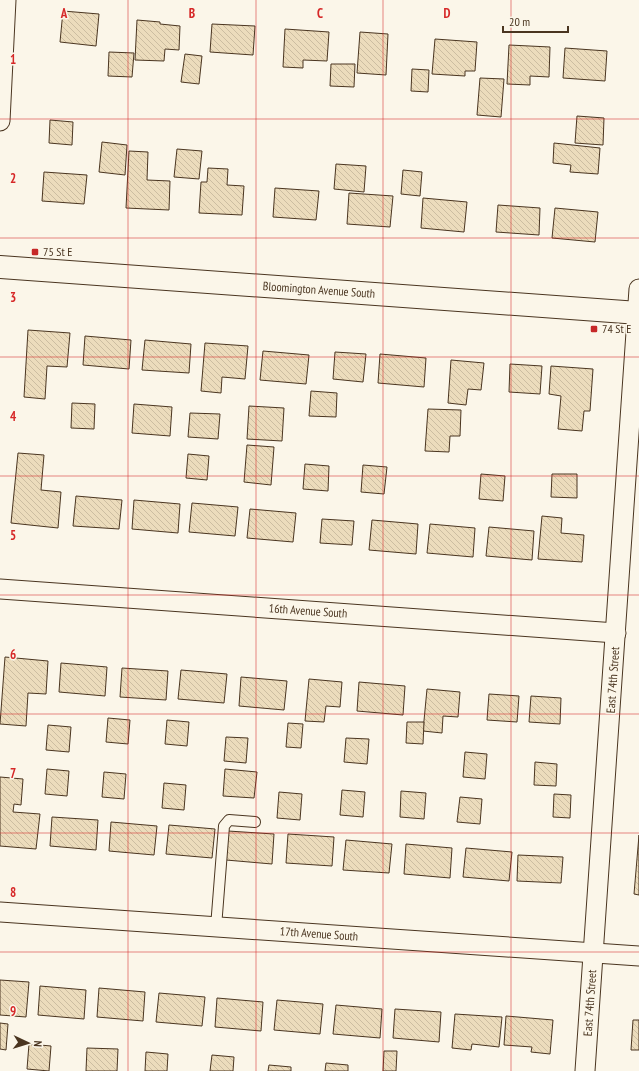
<svg xmlns="http://www.w3.org/2000/svg" width="639" height="1071" font-family="'PT Sans Narrow',sans-serif">
  <style>
    .building { fill: url(#building-back-hatch); stroke: #4a3520 }
    .lines { fill: none; stroke-linecap: round; stroke-linejoin: round }
    .service-casing { stroke: #4a3520; stroke-width: 12 }
    .minor-casing { stroke: #4a3520; stroke-width: 21 }
    .tertiary-casing { stroke: #4a3520; stroke-width: 24 }
    .service { stroke: #fbf6e9; stroke-width: 10 }
    .minor { stroke: #fbf6e9; stroke-width: 19 }
    .tertiary { stroke: #fbf6e9; stroke-width: 22 }
    .grid { fill: none; stroke: #d62828; stroke-width: 1; stroke-opacity: 0.55 }
    .poi-dot { fill: #c62828; stroke: #fbf6e9; stroke-width: 1.5 }
    .labels { text-anchor: middle; stroke-width: 3; stroke-linejoin: round; paint-order: stroke }
    .poi-label { font-size: 12px; fill: #4a3520; stroke: #fbf6e9; text-anchor: start }
    .street-label { font-size: 12px; fill: #4a3520; stroke: #fbf6e9 }
    .grid-label { font-size: 13px; text-anchor: middle; font-weight: bold; fill: #d62828; stroke: #fbf6e9; stroke-width: 3; stroke-linejoin: round; paint-order: stroke }
  </style>
  <defs>
    <pattern id="building-back-hatch" width="6" height="6" patternUnits="userSpaceOnUse"><rect width="6" height="6" fill="#ecdcbc"/><path d="M-1 5l2 2M0 0l6 6M5-1l2 2" fill="none" stroke="#ccbda1"/></pattern>
  </defs>
  <rect width="100%" height="100%" fill="#fbf6e9"/>
  <g class="building">
    <path d="M63,11L99,14L96,46L60,42Z"/>
    <path d="M137,20L160,22V24L180,26L179,50L165,49L164,61L135,60Z"/>
    <path d="M212,24L255,26L253,55L210,52Z"/>
    <path d="M285,29L329,32L327,61L303,60V68L283,67Z"/>
    <path d="M360,32L388,34L386,75L357,73Z"/>
    <path d="M435,39L477,42L475,71H465V76L432,74Z"/>
    <path d="M509,45L550,47L549,77L530,76V85L507,84Z"/>
    <path d="M565,48L607,51L605,81L563,78Z"/>
    <path d="M109,52L134,53L132,77L108,76Z"/>
    <path d="M185,54L202,56L199,84L181,82Z"/>
    <path d="M331,64H355L354,87L330,86Z"/>
    <path d="M412,69L429,70L428,92L411,91Z"/>
    <path d="M480,78L504,79L501,117L477,115Z"/>
    <path d="M577,116L604,118L603,145L575,143Z"/>
    <path d="M50,120L73,122L72,145L49,143Z"/>
    <path d="M102,142L127,145L125,175L99,172Z"/>
    <path d="M554,143L600,148L598,174L570,172L571,165L553,163Z"/>
    <path d="M177,149L202,151L199,179L174,177Z"/>
    <path d="M129,151L148,152L147,180L170,181L169,210L126,208Z"/>
    <path d="M336,164L366,166L364,192L334,189Z"/>
    <path d="M208,168L228,169L227,185L244,186L242,215L199,213L201,182H207Z"/>
    <path d="M403,170L422,172L420,196L401,194Z"/>
    <path d="M44,172L87,175L84,204L42,201Z"/>
    <path d="M275,188L319,191L316,220L273,217Z"/>
    <path d="M349,193L393,196L390,227L347,224Z"/>
    <path d="M423,198L467,202L464,232L421,228Z"/>
    <path d="M498,205L540,208L539,235L496,232Z"/>
    <path d="M555,208L598,212L595,242L552,238Z"/>
    <path d="M28,330L70,333L67,367L47,366L45,399L24,397Z"/>
    <path d="M85,336L131,340L129,369L83,365Z"/>
    <path d="M145,340L191,344L189,373L142,370Z"/>
    <path d="M205,343L248,346L245,379L222,377L221,393L201,391Z"/>
    <path d="M263,351L309,355L306,384L260,380Z"/>
    <path d="M335,352L366,354L363,382L333,379Z"/>
    <path d="M380,354L426,358L424,387L378,383Z"/>
    <path d="M451,360L484,363L481,390L468,389L466,405L448,403Z"/>
    <path d="M510,364L542,366L540,394L509,392Z"/>
    <path d="M551,366L593,369L590,411H584L582,431L558,429L561,396L549,394Z"/>
    <path d="M311,391L337,393L336,417L309,416Z"/>
    <path d="M72,403L95,404L94,429L71,428Z"/>
    <path d="M134,404L172,407L170,436L132,433Z"/>
    <path d="M249,406L284,408L282,441L247,439Z"/>
    <path d="M428,409L461,410L460,436H450L449,452L425,451Z"/>
    <path d="M190,413L220,414L218,439L188,437Z"/>
    <path d="M247,445L274,447L271,485L244,482Z"/>
    <path d="M18,453L44,455L41,490L61,492L58,528L11,523Z"/>
    <path d="M188,454L209,456L207,480L186,478Z"/>
    <path d="M305,464L329,466L328,491L303,489Z"/>
    <path d="M363,465L387,467L384,494L361,492Z"/>
    <path d="M481,474L505,476L503,501L479,499Z"/>
    <path d="M552,474H577V498L551,497Z"/>
    <path d="M76,496L122,500L119,529L73,526Z"/>
    <path d="M134,500L180,504L178,533L132,529Z"/>
    <path d="M192,503L238,507L235,536L189,532Z"/>
    <path d="M250,509L296,513L293,542L247,538Z"/>
    <path d="M542,516L562,518L561,533L584,535L582,562L538,559Z"/>
    <path d="M322,519L354,521L352,545L320,543Z"/>
    <path d="M372,520L418,524L416,554L369,550Z"/>
    <path d="M430,524L475,528L473,557L427,553Z"/>
    <path d="M489,527L534,531L532,560L486,556Z"/>
    <path d="M5,657L48,661L46,694L28,693L26,726L0,724Z"/>
    <path d="M61,663L107,667L105,696L59,692Z"/>
    <path d="M122,668L168,671L166,700L120,697Z"/>
    <path d="M181,670L227,674L224,703L178,699Z"/>
    <path d="M241,677L287,681L284,710L239,706Z"/>
    <path d="M309,679L342,682L340,707L326,706L324,722L305,721Z"/>
    <path d="M359,682L405,686L403,715L357,711Z"/>
    <path d="M427,689L460,692L458,717L443,716L442,733L423,731Z"/>
    <path d="M489,694L519,696L517,722L487,720Z"/>
    <path d="M531,696L561,698L560,724L529,722Z"/>
    <path d="M108,718L130,720L128,744L106,742Z"/>
    <path d="M167,720L189,722L187,746L165,744Z"/>
    <path d="M407,722H424L423,744L406,743Z"/>
    <path d="M288,723L303,724L301,748L286,747Z"/>
    <path d="M48,725L71,727L69,752L46,750Z"/>
    <path d="M226,737L248,738L246,763L224,761Z"/>
    <path d="M346,738L369,739L367,764L344,762Z"/>
    <path d="M465,752L487,754L485,779L463,777Z"/>
    <path d="M535,762L557,764L556,786L534,785Z"/>
    <path d="M47,769L69,771L67,796L45,794Z"/>
    <path d="M225,769L257,772L254,798L223,796Z"/>
    <path d="M104,772L126,774L124,799L102,797Z"/>
    <path d="M0,777L23,779L21,805L14,804L13,812L40,814L36,849L0,846Z"/>
    <path d="M164,783L186,785L184,810L162,808Z"/>
    <path d="M342,790L365,792L363,817L340,815Z"/>
    <path d="M401,791L426,793L424,819L400,817Z"/>
    <path d="M279,792L302,794L300,820L277,818Z"/>
    <path d="M554,794L571,795L570,818L553,817Z"/>
    <path d="M460,797L482,799L480,824L457,822Z"/>
    <path d="M52,817L98,820L96,850L50,846Z"/>
    <path d="M111,822L157,826L154,855L109,851Z"/>
    <path d="M169,825L215,829L212,858L166,854Z"/>
    <path d="M228,831L274,834L272,864L226,860Z"/>
    <path d="M288,834L334,837L332,866L286,863Z"/>
    <path d="M639,835V895L634,894Z"/>
    <path d="M346,840L392,844L389,873L343,870Z"/>
    <path d="M406,844L452,848L450,878L404,874Z"/>
    <path d="M466,848L512,852L509,881L463,877Z"/>
    <path d="M518,855L563,857L561,883L517,881Z"/>
    <path d="M0,980L29,982L26,1017L0,1015Z"/>
    <path d="M40,986L86,990L84,1019L38,1015Z"/>
    <path d="M99,988L145,992L143,1021L97,1017Z"/>
    <path d="M159,993L205,997L202,1026L156,1022Z"/>
    <path d="M217,998L263,1002L261,1031L215,1027Z"/>
    <path d="M277,1000L323,1004L320,1034L274,1030Z"/>
    <path d="M336,1005L382,1009L380,1038L333,1034Z"/>
    <path d="M395,1009L441,1012L439,1042L393,1038Z"/>
    <path d="M455,1014L502,1017L499,1047L472,1044L471,1050L452,1048Z"/>
    <path d="M506,1016L553,1020L550,1054L531,1052L532,1047L504,1045Z"/>
    <path d="M633,1020H639V1050H631Z"/>
    <path d="M0,1023L8,1024L6,1050L0,1049Z"/>
    <path d="M29,1044L51,1046L49,1071L27,1069Z"/>
    <path d="M87,1048L118,1049L117,1071H86Z"/>
    <path d="M384,1051H397L396,1071H383Z"/>
    <path d="M146,1052L168,1054L167,1071H145Z"/>
    <path d="M212,1055L234,1057L233,1071H210Z"/>
    <path d="M326,1063L348,1065V1071H325Z"/>
    <path d="M269,1065L291,1067V1071H268Z"/>
  </g>
  <g class="lines">
    <defs>
      <path id="service" d="M216,927L224,826L229,820L255,822"/>
      <g id="minor">
        <path d="M0,121L6,0"/>
        <path d="M0,589L616,633"/>
        <path d="M0,912L639,956"/>
        <path d="M585,1071L639,289"/>
      </g>
      <path id="tertiary" d="M0,267L639,313"/>
    </defs>
    <use href="#service" class="service-casing"/>
    <use href="#minor" class="minor-casing"/>
    <use href="#tertiary" class="tertiary-casing"/>
    <use href="#service" class="service"/>
    <use href="#minor" class="minor"/>
    <use href="#tertiary" class="tertiary"/>
  </g>
  <path class="grid" d="M128,0V1071M256,0V1071M383,0V1071M511,0V1071M0,119H639M0,238H639M0,357H639M0,476H639M0,595H639M0,714H639M0,833H639M0,952H639"/>
  <g class="poi-dot">
    <rect x="31" y="248" width="8" height="8" rx="2"/>
    <rect x="590" y="325" width="8" height="8" rx="2"/>
  </g>
  <g class="labels">
    <g class="poi-label">
      <text x="43" y="256">75 St E</text>
      <text x="602" y="333">74 St E</text>
    </g>
    <g class="street-label">
      <text transform="translate(319 290) rotate(4)" y="4">Bloomington Avenue South</text>
      <text transform="translate(308 611) rotate(4)" y="4">16th Avenue South</text>
      <text transform="translate(613 680) rotate(-86)" y="4">East 74th Street</text>
      <text transform="translate(319 934) rotate(4)" y="4">17th Avenue South</text>
      <text transform="translate(590 1003) rotate(-86)" y="4">East 74th Street</text>
    </g>
  </g>
  <g class="grid-label">
    <text x="64" y="18">A</text>
    <text x="192" y="18">B</text>
    <text x="320" y="18">C</text>
    <text x="447" y="18">D</text>
    <text x="13" y="64">1</text>
    <text x="13" y="183">2</text>
    <text x="13" y="302">3</text>
    <text x="13" y="421">4</text>
    <text x="13" y="540">5</text>
    <text x="13" y="659">6</text>
    <text x="13" y="778">7</text>
    <text x="13" y="897">8</text>
    <text x="13" y="1016">9</text>
  </g>
  <g transform="translate(28 1043) rotate(94)" stroke="#fbf6e9" stroke-width="3" paint-order="stroke">
  <path d="M0-3L7 15L0 10L-7 15Z" fill="#4a3520"/>
  <text y="-6" font-size="11" font-weight="bold" text-anchor="middle" fill="#4a3520">N</text>
  </g>
  <path d="M503 26v6h65v-6" fill="none" stroke="#4a3520" stroke-width="2"/>
  <text x="509" y="26" font-size="12" fill="#4a3520" stroke="#fbf6e9" stroke-width="3" paint-order="stroke">20 m</text>
</svg>
